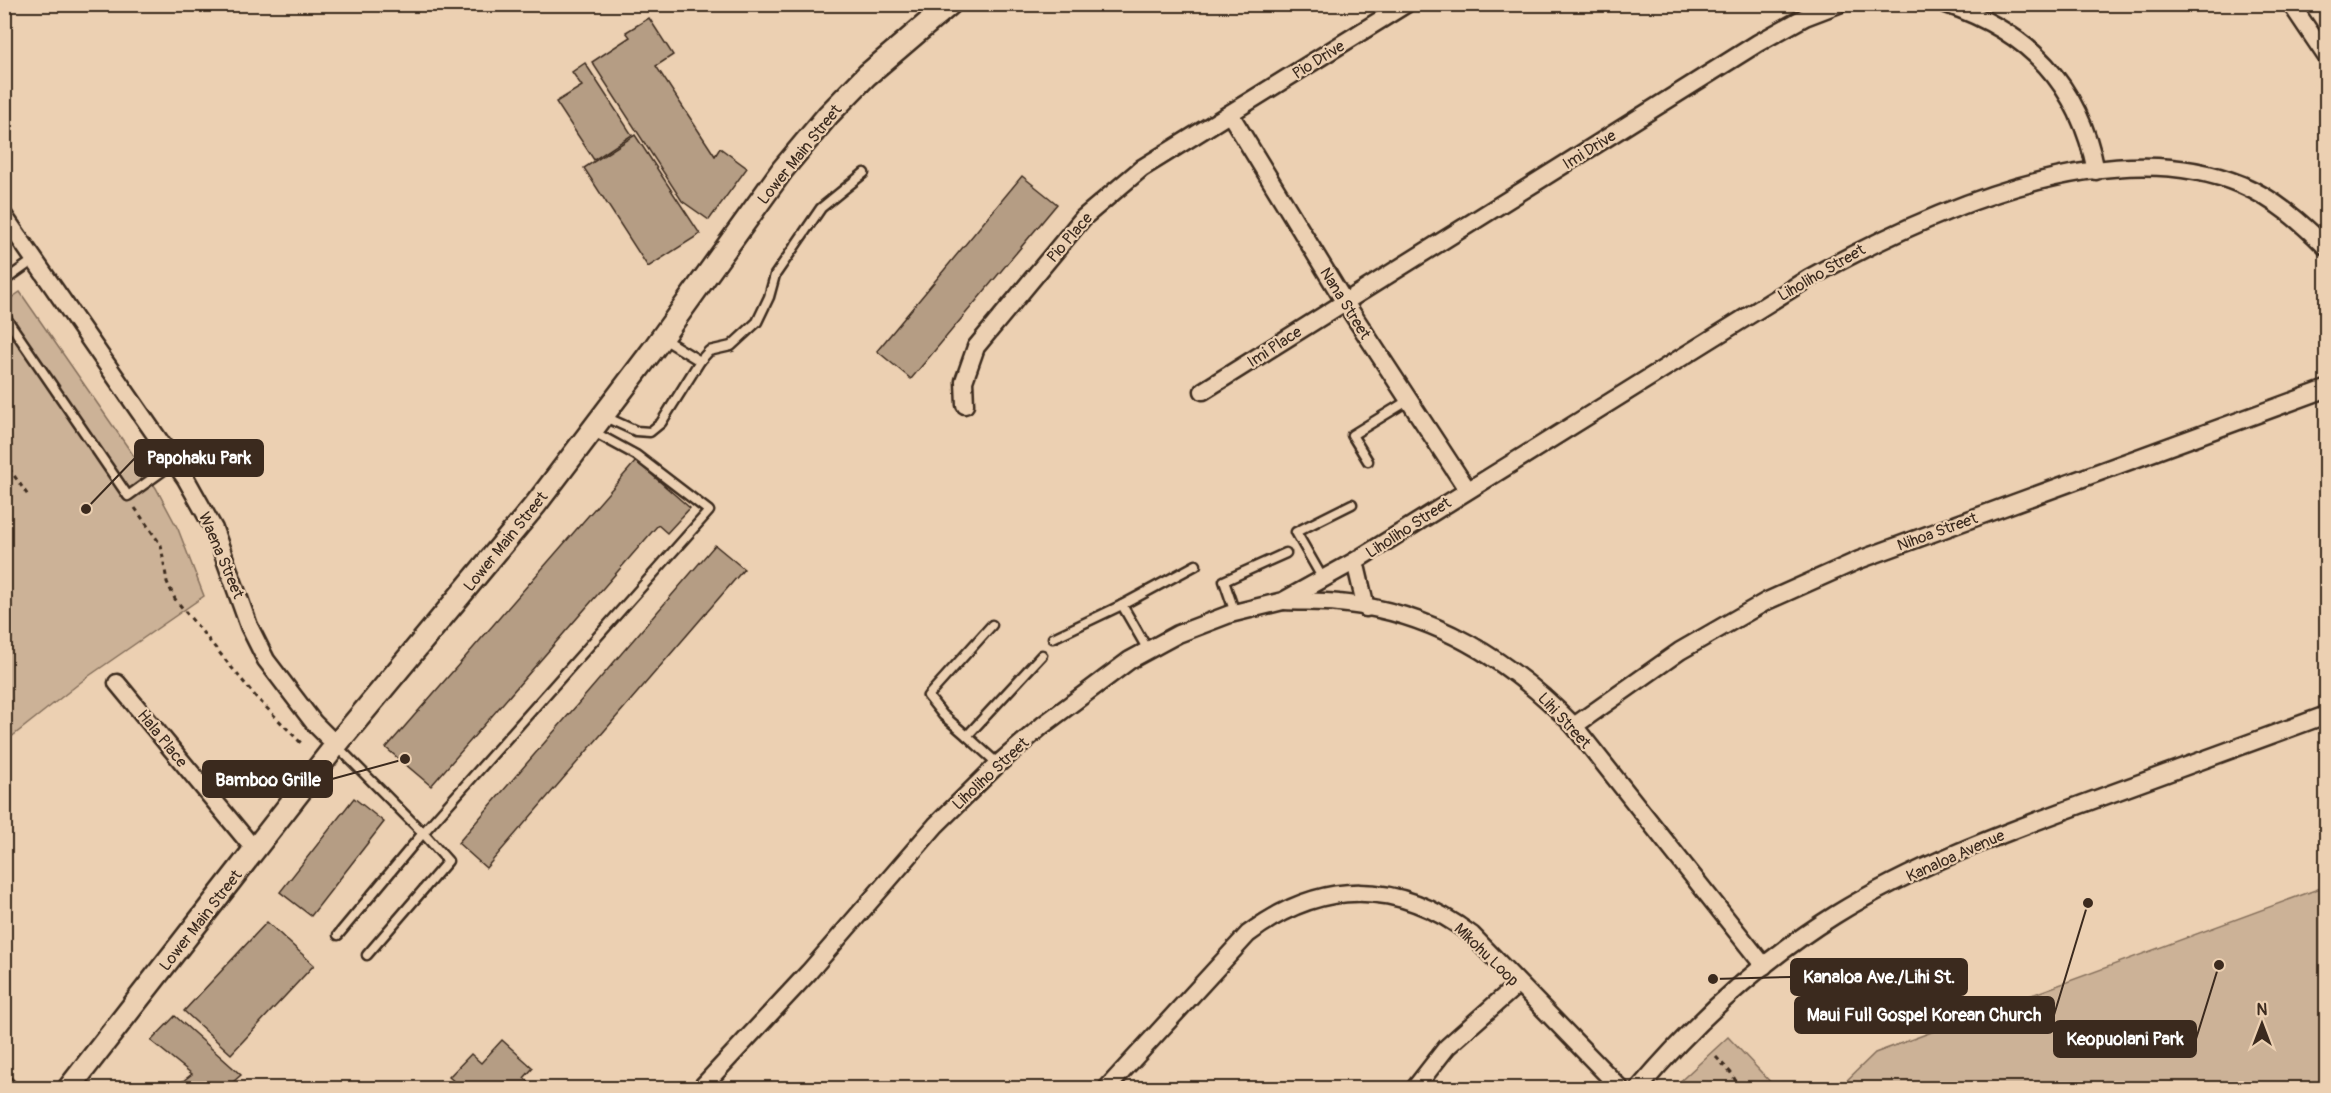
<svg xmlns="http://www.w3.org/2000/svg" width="2331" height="1093" font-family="Pangolin,sans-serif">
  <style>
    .green { fill: #ccb297; stroke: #846e5a; stroke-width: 1.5 }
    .building { fill: #b59d84; stroke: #3b2a1e; stroke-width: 1.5 }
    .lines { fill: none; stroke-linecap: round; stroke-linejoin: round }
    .service-casing { stroke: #3b2a1e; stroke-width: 13 }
    .minor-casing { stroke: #3b2a1e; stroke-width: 21 }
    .tertiary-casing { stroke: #3b2a1e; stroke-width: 26 }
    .path { stroke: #3b2a1e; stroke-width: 3; stroke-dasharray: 4.5 4.5; stroke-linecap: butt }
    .service { stroke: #ecd0b2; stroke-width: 8 }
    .minor { stroke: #ecd0b2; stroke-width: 16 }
    .tertiary { stroke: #ecd0b2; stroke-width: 21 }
    .labels { text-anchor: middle; stroke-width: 4.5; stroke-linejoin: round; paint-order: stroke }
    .street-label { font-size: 16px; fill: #3b2a1e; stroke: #ecd0b2 }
    .leader { fill: none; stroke: #3b2a1e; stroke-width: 2 }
    .callout-dot { fill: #3b2a1e; stroke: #ecd0b2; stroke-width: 2 }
    .callout { fill: #3b2a1e; stroke: #3b2a1e; stroke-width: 2 }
    .callout-label { font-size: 18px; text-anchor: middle; font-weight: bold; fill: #fff }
  </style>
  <rect width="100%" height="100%" fill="#ecd0b2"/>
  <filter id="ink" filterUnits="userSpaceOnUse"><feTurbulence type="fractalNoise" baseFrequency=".0167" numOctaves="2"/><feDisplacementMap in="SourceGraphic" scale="12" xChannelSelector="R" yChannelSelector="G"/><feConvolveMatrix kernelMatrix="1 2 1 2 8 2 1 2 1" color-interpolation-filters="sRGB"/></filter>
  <g filter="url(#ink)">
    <g class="green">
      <path d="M20,292L156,488L178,529L204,596L86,678L5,742L4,303Z"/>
      <path d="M2326,886V1088H1839L1875,1053Z"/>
      <path d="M1728,1037L1776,1088H1673Z"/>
    </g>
    <g class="building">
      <path d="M649,18L673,55L656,66L715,156L720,148L747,168L709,220L682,201L592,62L630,37L626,32Z"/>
      <path d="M585,63L632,135L594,160L556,102L582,86L572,72Z"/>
      <path d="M635,135L700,234L648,267L584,168Z"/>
      <path d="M1022,176L1057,204L911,379L877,351Z"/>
      <path d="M636,461L690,508L667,533L658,525L431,786L386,748Z"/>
      <path d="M715,545L744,569L486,868L458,843Z"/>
      <path d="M354,798L384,822L311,916L280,892Z"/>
      <path d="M267,922L314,965L231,1054L184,1011Z"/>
      <path d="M175,1016L241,1075L226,1088H174L192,1074L151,1041Z"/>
      <path d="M502,1040L533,1068L524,1078L529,1082V1088H462L449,1077L471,1054L481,1063Z"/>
    </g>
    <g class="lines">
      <defs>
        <g id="service">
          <path d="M4,281L35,259"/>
          <path d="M4,315L128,496L175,462"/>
          <path d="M700,361L709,351L731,346L757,322L769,297L775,275L821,208L864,173"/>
          <path d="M603,416L636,431L650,432L661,423L700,361L662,338"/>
          <path d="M1368,461L1352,435L1409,400"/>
          <path d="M1323,579L1296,532L1352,504"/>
          <path d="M1235,613L1224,581L1286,553"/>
          <path d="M1053,638L1122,605"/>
          <path d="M1148,650L1122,605L1196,565"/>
          <path d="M967,736L943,715L928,696L992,625"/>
          <path d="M337,746L423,833L709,511L636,455L592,431"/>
          <path d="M998,764L967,736L1042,655"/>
          <path d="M338,935L423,833L448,861L367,955"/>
        </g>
        <g id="minor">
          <path d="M1946,4C2029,32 2079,84 2096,171"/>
          <path d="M2291,4L2326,56"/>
          <path d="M1230,114L1344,301L1467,489"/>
          <path d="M4,216L186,479L214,529L249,626L266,660L314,723L336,745"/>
          <path d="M1203,391L1758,43L1805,17L1839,4"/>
          <path d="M965,405L964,381L976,347L1083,218L1142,168L1406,4"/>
          <path d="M1355,561L1366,608"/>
          <path d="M1284,601C1303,602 1321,601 1339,603C1432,611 1511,661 1574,726L1764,966"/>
          <path d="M117,683L254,849"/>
          <path d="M1574,726L1680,651L1767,601L1859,560L2326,389"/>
          <path d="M4,1084L8,1088"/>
          <path d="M701,1088L809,972L936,825L998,764L1043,725L1130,660L1178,634L1230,614L1283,601L1355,561L1809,278C1926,213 2109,129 2242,185C2275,199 2302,223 2326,247"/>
          <path d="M1107,1088L1248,934C1321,879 1398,879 1472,935L1620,1088"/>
          <path d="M1415,1088L1447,1047L1518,984"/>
          <path d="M1639,1088C1695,1022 1761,961 1835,915C1914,866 2001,834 2088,802C2167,773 2247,744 2326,715"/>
        </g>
        <path id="tertiary" d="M69,1088L336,745L536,504L655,347L783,169L828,115L867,75L950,4"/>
      </defs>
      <use href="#service" class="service-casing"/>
      <use href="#minor" class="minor-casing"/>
      <use href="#tertiary" class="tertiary-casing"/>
      <g class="path">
        <path d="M4,461L29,497"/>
        <path d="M135,508L161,545L167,582L175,599L256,697L301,743"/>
        <path d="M1716,1057L1731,1073L1740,1088"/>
      </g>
      <use href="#service" class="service"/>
      <use href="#minor" class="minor"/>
      <use href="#tertiary" class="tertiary"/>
    </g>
  </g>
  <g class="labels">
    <g class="street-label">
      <text transform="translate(1318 59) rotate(-32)" y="6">Pio Drive</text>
      <text transform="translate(1589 149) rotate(-32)" y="6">Imi Drive</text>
      <text transform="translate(799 154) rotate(-51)" y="6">Lower Main Street</text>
      <text transform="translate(1069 237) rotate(-49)" y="6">Pio Place</text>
      <text transform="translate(1821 272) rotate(-30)" y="6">Liholiho Street</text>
      <text transform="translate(1346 303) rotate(58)" y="6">Nana Street</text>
      <text transform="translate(1274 346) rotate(-33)" y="6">Imi Place</text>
      <text transform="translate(1408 527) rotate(-33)" y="6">Liholiho Street</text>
      <text transform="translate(1937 531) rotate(-20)" y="6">Nihoa Street</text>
      <text transform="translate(505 541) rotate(-51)" y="6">Lower Main Street</text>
      <text transform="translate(222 555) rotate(67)" y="6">Waena Street</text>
      <text transform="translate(1565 720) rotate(47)" y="6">Lihi Street</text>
      <text transform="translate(163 738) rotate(51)" y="6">Hala Place</text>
      <text transform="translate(990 773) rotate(-43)" y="6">Liholiho Street</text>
      <text transform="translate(1955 855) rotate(-24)" y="6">Kanaloa Avenue</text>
      <text transform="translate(200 920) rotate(-52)" y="6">Lower Main Street</text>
      <text transform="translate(1487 954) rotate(44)" y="6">Mikohu Loop</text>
    </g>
  </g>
  <path class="leader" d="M86 509L135 458M405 759L332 779M1713 979L1791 977M2088 903L2054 1015M2219 965L2196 1039"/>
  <g class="callout-dot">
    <circle cx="86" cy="509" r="6"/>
    <circle cx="405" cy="759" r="6"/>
    <circle cx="1713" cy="979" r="6"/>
    <circle cx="2088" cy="903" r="6"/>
    <circle cx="2219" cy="965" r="6"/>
  </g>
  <g class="callout">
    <rect x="135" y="440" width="128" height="36" rx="6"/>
    <rect x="203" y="761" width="129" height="36" rx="6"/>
    <rect x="1791" y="959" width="176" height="36" rx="6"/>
    <rect x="1795" y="997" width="259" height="36" rx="6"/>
    <rect x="2054" y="1021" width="142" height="36" rx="6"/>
  </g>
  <g class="callout-label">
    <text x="199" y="464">Papohaku Park</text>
    <text x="268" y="786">Bamboo Grille</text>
    <text x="1879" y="983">Kanaloa Ave./Lihi St.</text>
    <text x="1924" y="1021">Maui Full Gospel Korean Church</text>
    <text x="2125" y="1045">Keopuolani Park</text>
  </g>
  <rect width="2331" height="1093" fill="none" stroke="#ecd0b2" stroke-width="24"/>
  <rect x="12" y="12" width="2307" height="1069" fill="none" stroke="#3b2a1e" stroke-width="2" filter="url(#ink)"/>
  <g transform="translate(2262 1024)" stroke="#ecd0b2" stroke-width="4.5" paint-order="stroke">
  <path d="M0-4.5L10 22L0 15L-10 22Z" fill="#3b2a1e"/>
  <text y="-9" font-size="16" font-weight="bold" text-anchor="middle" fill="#3b2a1e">N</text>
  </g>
</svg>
